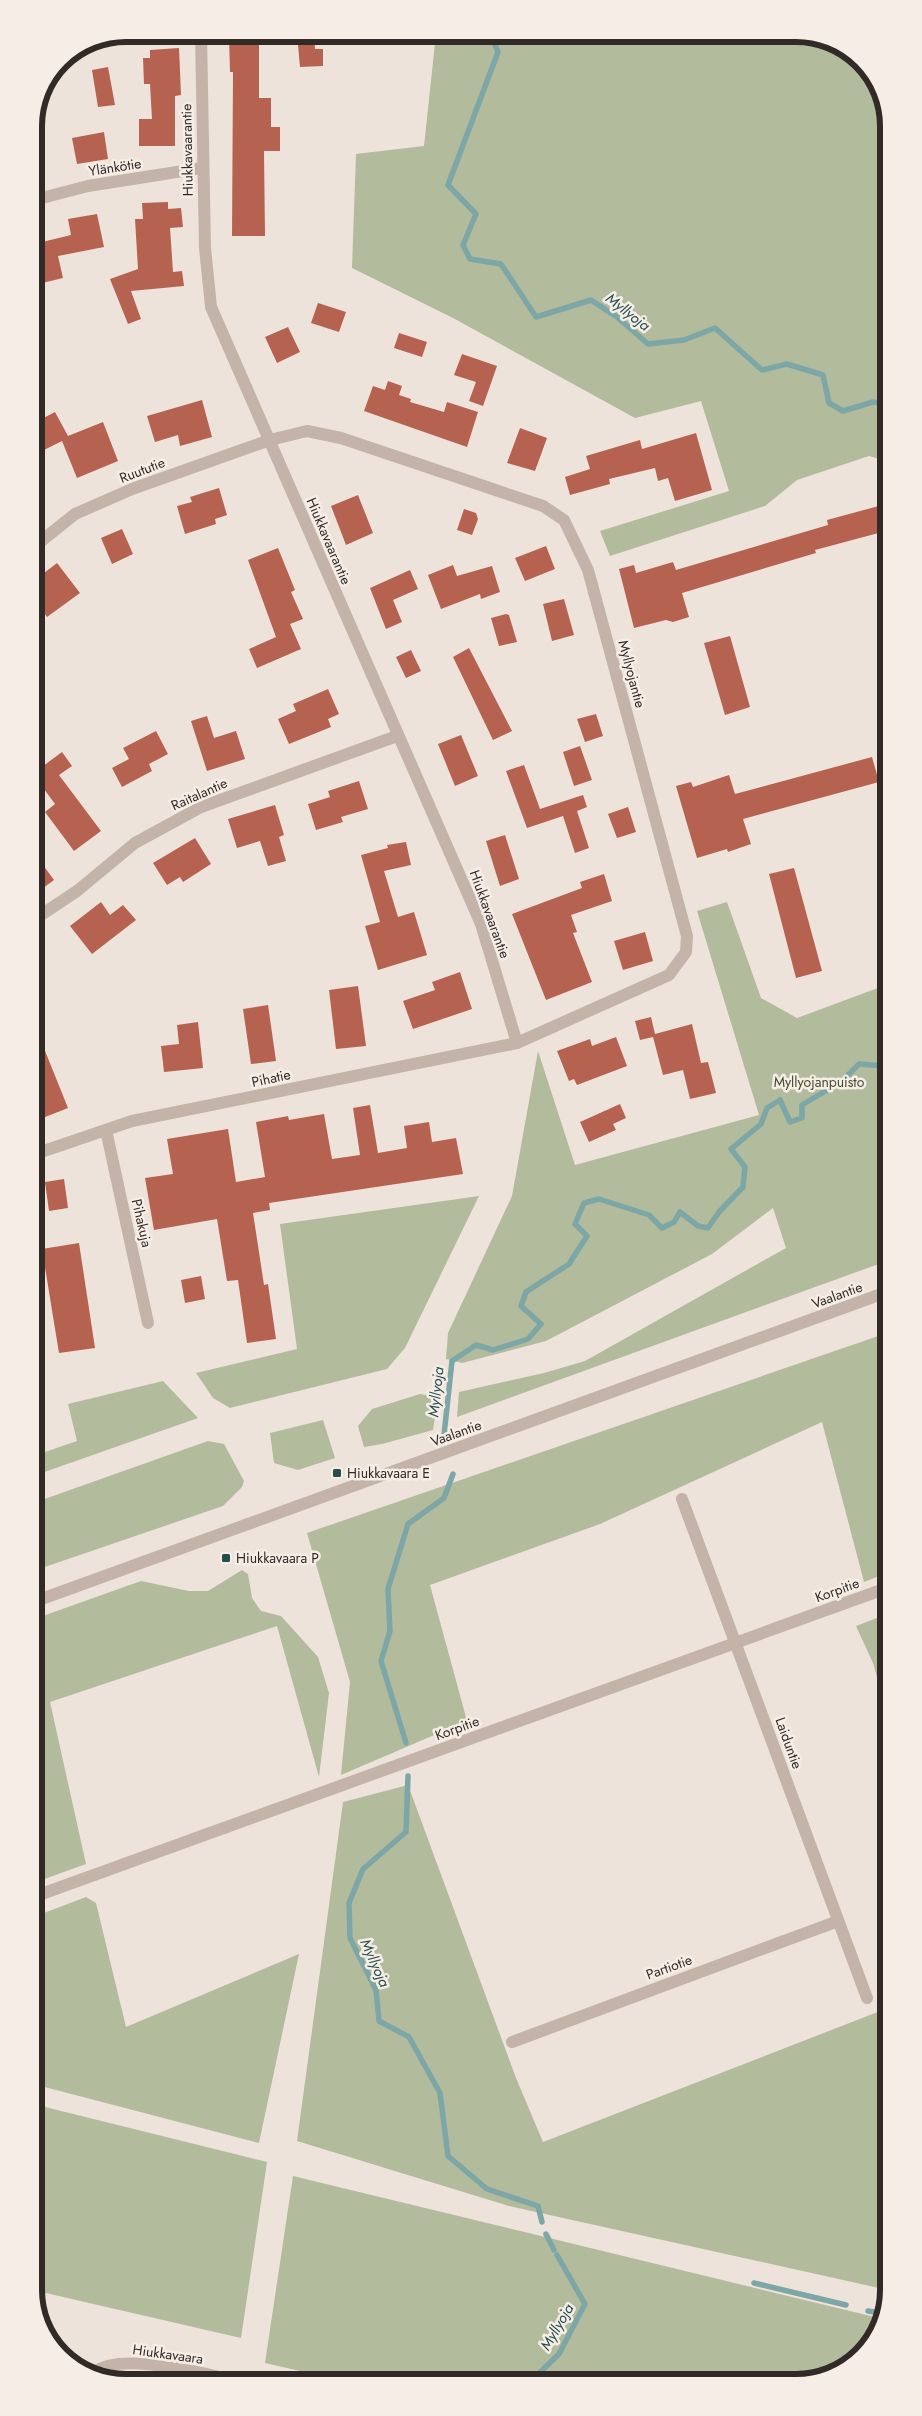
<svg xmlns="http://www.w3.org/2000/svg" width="922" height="2416" font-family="Jost,sans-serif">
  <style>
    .green { fill: #b2bb9c }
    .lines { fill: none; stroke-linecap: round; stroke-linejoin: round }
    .stream { stroke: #7da7a6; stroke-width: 5.5 }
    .building { fill: #b66250 }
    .minor { stroke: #c4b3a8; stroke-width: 12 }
    .poi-dot { fill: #224e4e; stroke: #f6eee6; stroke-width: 2 }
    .labels { text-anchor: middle; stroke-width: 5; stroke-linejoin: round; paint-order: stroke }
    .street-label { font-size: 14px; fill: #322a27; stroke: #f6eee6 }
    .park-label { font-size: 14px; fill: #444d2e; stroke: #f6eee6 }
    .poi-label { font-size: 14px; fill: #322a27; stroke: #f6eee6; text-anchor: start }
    .water-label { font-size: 15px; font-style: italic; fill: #224e4e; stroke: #f6eee6 }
    .rim { fill: none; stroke: #322a27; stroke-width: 6 }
  </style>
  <rect width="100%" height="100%" fill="#eee3da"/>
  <g class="green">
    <path d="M436,34H645L663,41L690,34H802L852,53L885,102L886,461L869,456L797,480L765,506L610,556L600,531L729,491L701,401L635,418L453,318L352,268L356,154L424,146Z"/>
    <path d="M727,902L761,998L797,1018L886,985L887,1261L457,1417L459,1392L544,1373L585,1361L786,1248L773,1208L712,1254L546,1341L462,1363L446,1359L448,1333L512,1196L538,1051L575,1165L759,1115L697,911Z"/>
    <path d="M479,1196L405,1348L387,1369L230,1408L213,1398L196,1373L297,1349L280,1224Z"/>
    <path d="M887,1333V1573L864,1582L822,1422L600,1524L430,1585L467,1721L341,1775L350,1682L307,1533Z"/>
    <path d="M163,1381L198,1418L36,1475V1455L77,1441L68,1404Z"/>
    <path d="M420,1394L438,1397L433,1430L382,1444L364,1447L358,1426L372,1409Z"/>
    <path d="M323,1420L335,1458L298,1470L274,1463L270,1433Z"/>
    <path d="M208,1441L224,1444L244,1481L242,1487L223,1506L36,1570V1502Z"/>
    <path d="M242,1570L248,1574L252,1598L261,1611L281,1616L318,1657L329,1693L319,1777L277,1626L50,1702L86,1864L36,1882V1621L40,1617L141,1581L189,1591H208Z"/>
    <path d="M887,1614V1712L873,1663L856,1626Z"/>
    <path d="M408,1785L516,2078L543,2142L888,2008V2290L509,2206L297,2141L343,1802Z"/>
    <path d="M86,1897L96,1903L126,2027L299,1954L259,2143L37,2085L36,1916Z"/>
    <path d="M37,2105L267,2162L241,2338L37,2291Z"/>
    <path d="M293,2176L879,2318L869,2346L820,2379L344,2381L265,2363Z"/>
  </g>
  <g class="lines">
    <g class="stream">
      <path d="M490,34L498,52L448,185L476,214L463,245L470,259L501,264L536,317L591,300L617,317L648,344L684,340L715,328L762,370L787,364L823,375L829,403L843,411L873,402L885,403"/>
      <path d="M444,1435L452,1361L476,1345L493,1350L528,1339L541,1324L521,1306L526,1292L569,1264L587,1236L575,1224L584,1203L599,1199L649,1215L662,1228L674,1222L680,1212L698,1226L708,1228L719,1212L743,1187L745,1167L731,1149L761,1124L767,1108L780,1100L790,1122L802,1118V1105L842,1081L859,1064L886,1066"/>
      <path d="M406,1743L381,1661L390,1631L388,1589L408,1524L444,1498L453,1474"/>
      <path d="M408,1776L406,1832L363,1869L349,1903L350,1938L376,1990L379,2021L409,2037L440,2093L448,2156L487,2189L538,2206L542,2222"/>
      <path d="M546,2234L554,2250"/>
      <path d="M754,2283L846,2305"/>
      <path d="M868,2311L880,2313"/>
      <path d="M532,2380L559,2354L585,2304L557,2255"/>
    </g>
  </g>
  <g class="building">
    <path d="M297,34H314L315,49H323V66L300,67Z"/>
    <path d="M229,36H259V98H271V127H280V151H264L265,236H232L233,72H230Z"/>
    <path d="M179,48L181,95L175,96V146H139V119H152L150,84H144L143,58H150V50Z"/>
    <path d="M108,67L115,105L98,107L92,70Z"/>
    <path d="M104,132L108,159L77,164L72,138Z"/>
    <path d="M168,202V209L181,208L183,227L170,228L173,272L182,271L184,286L131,291L141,319L128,324L110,279L138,269L135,219H143L142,203Z"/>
    <path d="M97,214L104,247L58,256L63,278L34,285V244L71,235L68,219Z"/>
    <path d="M318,303L346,312L339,332L311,323Z"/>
    <path d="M288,327L300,352L277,363L265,337Z"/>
    <path d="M399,333L427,342L422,357L394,348Z"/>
    <path d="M462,354L497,366L483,406L469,401L476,382L454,375Z"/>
    <path d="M388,381L402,386L399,395L411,399L410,402L444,412L447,402L478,412L467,447L364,411L373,386L385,390Z"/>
    <path d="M202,400L212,437L180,446L178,435L155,442L147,416Z"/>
    <path d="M55,412L68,436L103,422L118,461L77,478L62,441L34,455V423Z"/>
    <path d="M520,428L547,438L535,471L507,463Z"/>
    <path d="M696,433L712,490L675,501L668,478L658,481L655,468L609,479L610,484L570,495L565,477L590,469L586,456L640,440L642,449Z"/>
    <path d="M219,488L227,515L215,519L216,524L185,534L177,506L192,502L190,497Z"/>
    <path d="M358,495L373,533L346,545L331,506Z"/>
    <path d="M886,504V531L815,550L816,553L682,593L689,617L673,622L666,620L634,628L619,569L634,565L636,573L673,562L676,570L828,525L827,520Z"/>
    <path d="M464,509L476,513L478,519L472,535L457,530Z"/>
    <path d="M122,529L133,554L112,564L101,538Z"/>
    <path d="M546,546L555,569L525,581L515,558Z"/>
    <path d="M278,548L295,590L291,592L303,619L290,624L301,649L257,668L249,649L276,637L248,560Z"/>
    <path d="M57,563L80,593L47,617L40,607L35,612V580Z"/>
    <path d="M453,565L457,576L492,566L500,592L481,599L480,594L441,609L428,575Z"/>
    <path d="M410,570L418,589L393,600L402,622L386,629L370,588Z"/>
    <path d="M564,599L574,635L552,641L543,604Z"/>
    <path d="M506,614L509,615L517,642L499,646L491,618Z"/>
    <path d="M730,636L750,707L725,715L704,643Z"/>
    <path d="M469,648L512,731L493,740L453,657Z"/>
    <path d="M411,650L421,671L406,678L396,657Z"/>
    <path d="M328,689L339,714L328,719L331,727L289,744L278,719L296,711L293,704Z"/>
    <path d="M596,714L603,736L585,742L577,719Z"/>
    <path d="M207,716L214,738L236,731L245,759L207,771L191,721Z"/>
    <path d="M156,731L168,754L149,764L152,771L122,787L112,768L129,759L123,748Z"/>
    <path d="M461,735L478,776L455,786L438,744Z"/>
    <path d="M580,746L592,780L574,786L563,752Z"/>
    <path d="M62,752L72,766L59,775L101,831L74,851L45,812L55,804L35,777V772Z"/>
    <path d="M872,757L879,782L743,819L751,844L728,852L727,849L697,858L676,786L691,782L693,787L729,775L735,794Z"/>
    <path d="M524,765L540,809L583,795L587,807L577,811L589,848L575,853L563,816L527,828L506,771Z"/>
    <path d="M359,781L368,809L341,817L343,822L316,830L308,804L330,797L328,791Z"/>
    <path d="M275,805L284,835L279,837L286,861L268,866L260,841L237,848L228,819Z"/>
    <path d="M628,807L636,832L617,838L608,814Z"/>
    <path d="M505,835L519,879L500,886L486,841Z"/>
    <path d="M195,838L211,864L183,882L180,877L167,885L153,863Z"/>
    <path d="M406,842L411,865L384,871L398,917L414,912L427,955L378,970L365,926L380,922L361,855L388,848L387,845Z"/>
    <path d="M35,854L54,880L35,894Z"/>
    <path d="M794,868L822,971L796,978L769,874Z"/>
    <path d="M604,874L612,901L571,915L577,932L573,933L592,982L546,1000L512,914L582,888L580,882Z"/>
    <path d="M101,902L110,915L123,905L136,920L92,954L70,926Z"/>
    <path d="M645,932L653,961L623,970L614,941Z"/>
    <path d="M460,972L472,1009L413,1029L403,1001L435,990L432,982Z"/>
    <path d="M358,986L366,1046L336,1049L329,990Z"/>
    <path d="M268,1005L276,1061L251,1064L243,1009Z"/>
    <path d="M651,1017L655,1034L692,1024L701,1063L708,1062L716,1093L690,1099L683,1070L663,1075L653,1037L640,1040L635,1021Z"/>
    <path d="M198,1022L203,1068L164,1072L161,1046L179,1044L177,1025Z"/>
    <path d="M35,1026L68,1108L35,1121Z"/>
    <path d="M616,1037L627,1066L577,1085L574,1079L569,1081L557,1051L590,1039L592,1046Z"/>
    <path d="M620,1104L626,1118L613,1124L616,1130L589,1142L580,1122Z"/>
    <path d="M370,1105L378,1153L407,1148L404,1126L429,1122L432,1142L456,1138L463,1174L269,1203L270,1210L253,1213L264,1285L268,1284L276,1339L247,1343L238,1280L227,1281L217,1219L154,1230L145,1178L173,1174L167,1139L228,1129L236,1182L265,1177L256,1122L288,1116L289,1120L324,1114L332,1159L360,1155L353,1108Z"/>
    <path d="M64,1179L68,1208L49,1211L45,1182Z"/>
    <path d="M79,1243L95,1348L59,1353L42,1249Z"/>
    <path d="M201,1276L205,1299L185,1303L181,1280Z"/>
  </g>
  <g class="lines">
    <g class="minor">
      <path d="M201,34L205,248L211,307L481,924L517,1043"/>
      <path d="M34,200L88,186L202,168"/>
      <path d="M35,546L75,514L132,489L270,440L307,431L341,438L543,506L564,520L588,570L687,936L686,952L669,975L517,1043L132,1121L35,1154"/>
      <path d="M35,919L77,891L135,843L201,807L397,736"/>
      <path d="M106,1130L148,1323"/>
      <path d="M682,1499L867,1998"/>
      <path d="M36,1601L887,1292"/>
      <path d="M36,1896L887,1588"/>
      <path d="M512,2042L838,1921"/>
      <path d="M95,2372C120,2351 208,2374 239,2382"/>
    </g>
  </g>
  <g class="poi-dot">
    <rect x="332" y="1468" width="10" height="10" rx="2.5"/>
    <rect x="221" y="1553" width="10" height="10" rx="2.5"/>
  </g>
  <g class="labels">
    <g class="street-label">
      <text transform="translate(187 150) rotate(-91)" y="5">Hiukkavaarantie</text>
      <text transform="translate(115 167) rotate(-9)" y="5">Ylänkötie</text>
      <text transform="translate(142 470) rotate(-21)" y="5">Ruututie</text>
      <text transform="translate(329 541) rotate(67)" y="5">Hiukkavaarantie</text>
      <text transform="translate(632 674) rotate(75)" y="5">Myllyojantie</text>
      <text transform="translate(199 794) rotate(-24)" y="5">Raitalantie</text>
      <text transform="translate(490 914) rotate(70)" y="5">Hiukkavaarantie</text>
      <text transform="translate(271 1078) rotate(-12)" y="5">Pihatie</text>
      <text transform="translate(142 1223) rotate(77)" y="5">Pihakuja</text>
      <text transform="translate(837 1295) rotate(-20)" y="5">Vaalantie</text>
      <text transform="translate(456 1433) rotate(-20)" y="5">Vaalantie</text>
      <text transform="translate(837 1590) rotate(-20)" y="5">Korpitie</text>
      <text transform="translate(457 1728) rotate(-20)" y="5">Korpitie</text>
      <text transform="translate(789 1743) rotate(70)" y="5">Laiduntie</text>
      <text transform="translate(669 1967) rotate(-20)" y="5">Partiotie</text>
      <text transform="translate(168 2354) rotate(8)" y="5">Hiukkavaara</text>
    </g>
    <g class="park-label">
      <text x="819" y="1087">Myllyojanpuisto</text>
    </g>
    <g class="poi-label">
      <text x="347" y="1478">Hiukkavaara E</text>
      <text x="236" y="1563">Hiukkavaara P</text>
    </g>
    <g class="water-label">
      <text transform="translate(628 312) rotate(38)" y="5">Myllyoja</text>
      <text transform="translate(436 1392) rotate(-84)" y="5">Myllyoja</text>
      <text transform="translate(375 1963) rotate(66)" y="5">Myllyoja</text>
      <text transform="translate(557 2327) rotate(-60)" y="5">Myllyoja</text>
    </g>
  </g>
  <path d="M0 0H922V2416H0ZM126 42H796A84 84 0 0 1 880 126V2290A84 84 0 0 1 796 2374H126A84 84 0 0 1 42 2290V126A84 84 0 0 1 126 42Z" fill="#f6eee6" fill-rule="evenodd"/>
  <path class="rim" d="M126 42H796A84 84 0 0 1 880 126V2290A84 84 0 0 1 796 2374H126A84 84 0 0 1 42 2290V126A84 84 0 0 1 126 42Z"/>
</svg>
